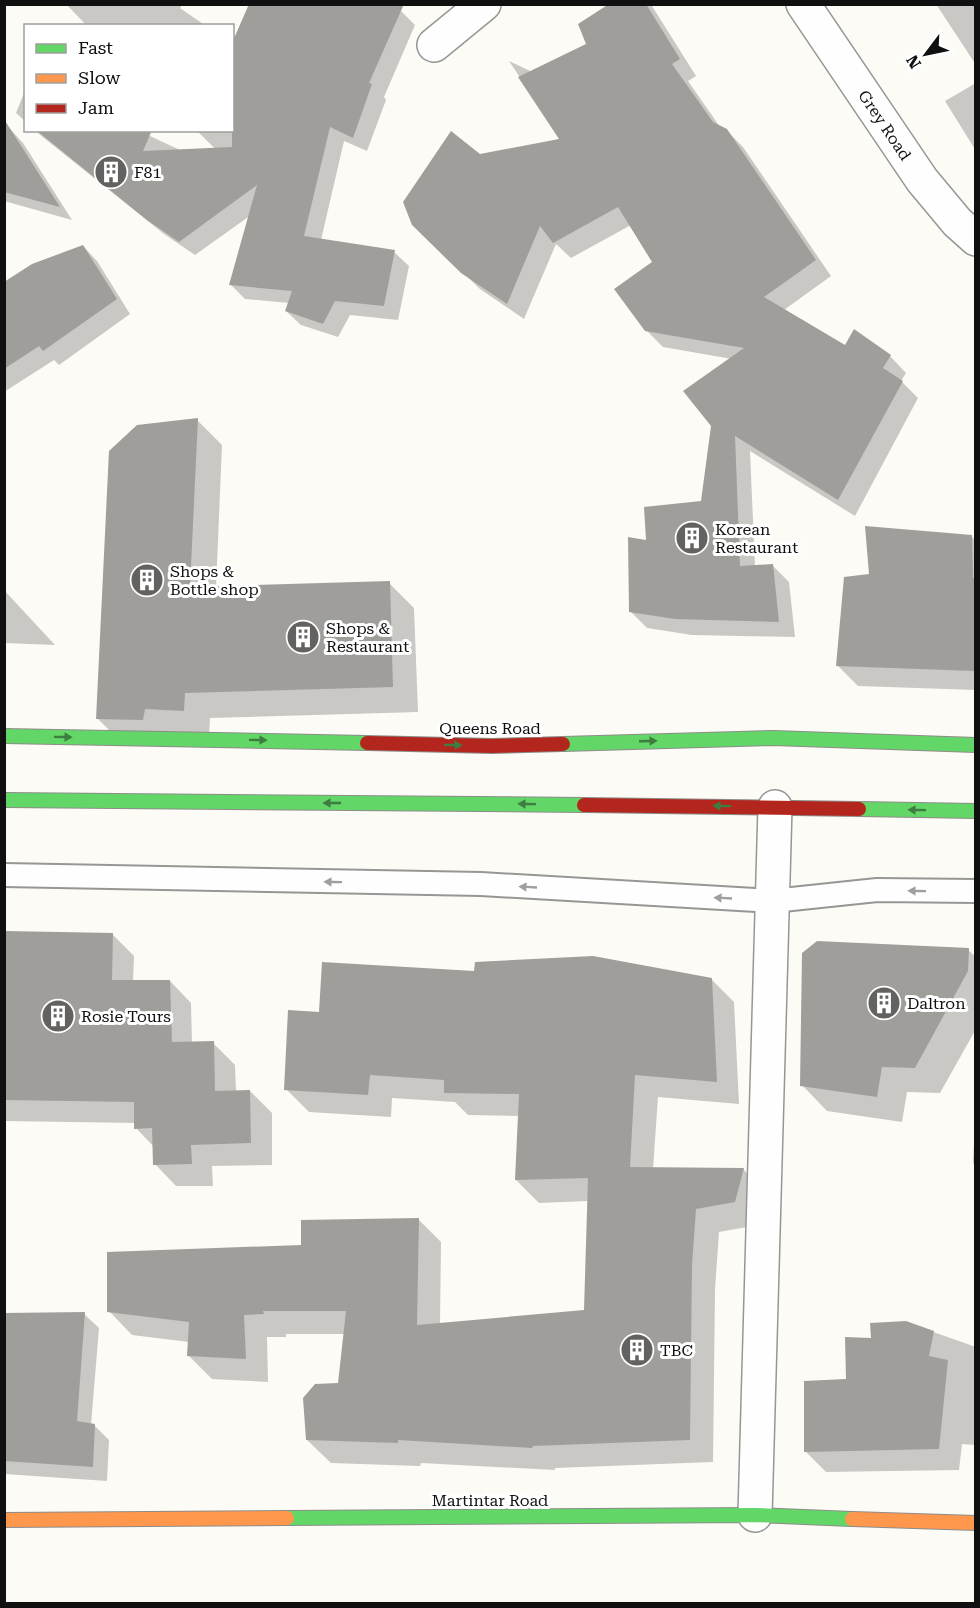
<svg xmlns="http://www.w3.org/2000/svg" width="980" height="1608" font-family="'Roboto Serif',serif">
  <style>
    .shadow { fill: #0003 }
    .building { fill: #a09e9b }
    .lines { fill: none; stroke-linecap: round; stroke-linejoin: round }
    .lane-casing { stroke: #969694; stroke-width: 26 }
    .street-casing { stroke: #969694; stroke-width: 36 }
    .fast-casing { stroke: #8d8c8a; stroke-width: 16 }
    .slow-casing { stroke: #8d8c8a; stroke-width: 16 }
    .jam-casing { stroke: #8d8c8a; stroke-width: 16 }
    .lane { stroke: #fffefe; stroke-width: 22 }
    .street { stroke: #fffefe; stroke-width: 33 }
    .fast { stroke: #63d668; stroke-width: 14 }
    .slow { stroke: #ff974d; stroke-width: 14 }
    .jam { stroke: #b3261e; stroke-width: 14 }
    .oneway { fill: #3e7d40 }
    .oneway2 { fill: #9f9f9f }
    .labels { text-anchor: middle; stroke-width: 6; stroke-linejoin: round; paint-order: stroke }
    .street-label { font-size: 16px; fill: #101010; stroke: #fff }
    .poi-label { font-size: 16px; fill: #101010; stroke: #fff; text-anchor: start }
  </style>
  <rect width="100%" height="100%" fill="#fcfbf6"/>
  <g class="shadow">
    <path d="M66,4H183L180,8L206,26H87Z"/>
    <path d="M612,4L652,6L696,76L688,81L720,127L726,130L743,147L831,276L784,310L846,347L890,356L906,373L901,381L918,398L855,516L750,451L755,567L772,565L789,582L795,637L692,635L647,628L630,611L647,541L702,502L732,359L663,347L646,330L654,263L631,225L571,258L556,244L524,319L480,289L430,241L480,155L562,140L509,61L545,78L588,44Z"/>
    <path d="M936,4H976V65Z"/>
    <path d="M401,11L415,25L384,97L386,100L367,151L344,141L321,240L394,252L409,266L398,320L350,315L338,337L301,325L286,311L289,303L245,299L231,285L251,215L195,255L164,234L34,130H137L249,182L196,130H232Z"/>
    <path d="M976,83V151L945,101Z"/>
    <path d="M26,88V122L16,113Z"/>
    <path d="M10,129L23,143L72,220L4,201V144Z"/>
    <path d="M83,246L97,261L130,314L59,365L54,360L4,392V284Z"/>
    <path d="M197,420L222,445L216,588L389,583L414,608L418,712L210,718L209,736L123,744L98,719Z"/>
    <path d="M971,536L976,541V690L858,686L838,666L871,575Z"/>
    <path d="M4,590L55,645L4,643Z"/>
    <path d="M4,933L112,934L134,956L133,982L170,981L191,1003L192,1043H213L235,1065L236,1092L250,1091L272,1113V1165L212,1166L213,1186H176L155,1164L154,1147L136,1128V1123L4,1121Z"/>
    <path d="M968,950L976,957V1029L940,1093L907,1092L902,1122L827,1111L802,1085Z"/>
    <path d="M475,972L711,979L734,1002L739,1104L658,1097L653,1169H743L766,1192L758,1225L719,1232L715,1289L713,1462L555,1468V1470L421,1463L420,1466L331,1463L307,1440L339,1385L345,1334H286V1337H267L268,1382L212,1379L189,1356V1342L132,1335L109,1311L302,1247L418,1219L441,1242L440,1325L586,1311L589,1201L539,1203L516,1180L520,1116L468,1115L455,1102L392,1098L391,1117L309,1112L286,1089L321,1014Z"/>
    <path d="M976,1097V1166L973,1163Z"/>
    <path d="M4,1314H84L99,1328L91,1425H94L109,1440L107,1481L4,1474Z"/>
    <path d="M905,1322L976,1347V1445L962,1444L959,1470L826,1472L805,1451L872,1340Z"/>
  </g>
  <g class="building">
    <path d="M249,4H404L369,83L372,84L353,138L330,127L304,236L395,250L384,306L335,301L323,324L285,311L292,291L229,285L257,185L179,242L147,220L36,130H152L143,151L232,147V43Z"/>
    <path d="M609,4H646L680,59L672,64L713,122L727,129L816,260L764,297L845,345L854,329L891,355L883,368L903,381L838,500L735,436L740,566L773,564L779,622L675,619L629,612L628,537L646,540L644,507L701,501L711,426L683,391L744,348L645,331L614,289L652,262L618,207L553,243L540,226L507,304L461,273L412,225L403,202L451,131L480,154L559,139L518,77L586,44L578,24Z"/>
    <path d="M4,119L60,207L4,192Z"/>
    <path d="M83,245L117,299L43,351L39,346L4,369V282L32,264Z"/>
    <path d="M198,418L190,587L390,581L393,687L185,693L184,711L145,709L143,720L96,719L109,451L137,425Z"/>
    <path d="M865,526L972,535L973,578H975V671L836,666L844,577L869,574Z"/>
    <path d="M4,931L113,933L112,980H170L172,1042L214,1041L215,1091L250,1090L251,1143L191,1145L192,1164L153,1165L152,1128L134,1129V1102L4,1100Z"/>
    <path d="M817,941L969,948L968,971L915,1068L882,1067L877,1097L800,1086L802,953Z"/>
    <path d="M593,956L712,978L717,1082L635,1075L630,1167L744,1168L735,1202L696,1209L692,1265L690,1440L533,1446L532,1448L398,1440V1443L306,1440L303,1398L315,1384L338,1383L346,1311H263L264,1314L244,1315L246,1359L187,1356L189,1322L107,1312V1252L301,1245V1220L419,1218L417,1325L584,1310L588,1178L515,1180L519,1094L444,1093V1080L370,1075L368,1095L284,1090L288,1010L319,1012L322,962L474,971L475,962Z"/>
    <path d="M85,1312L77,1421L95,1424L93,1467L4,1461V1313Z"/>
    <path d="M906,1321L934,1331L929,1356L948,1360L939,1449L804,1452V1381L846,1379L845,1337L871,1338L870,1323Z"/>
  </g>
  <g class="lines">
    <defs>
      <path id="lane" d="M4,875L481,884L773,901L877,890L976,891"/>
      <g id="street">
        <path d="M803,4L922,180L957,222L976,239"/>
        <path d="M434,45L484,4"/>
        <path d="M755,1515L775,807"/>
      </g>
      <g id="fast">
        <path d="M4,736L367,743"/>
        <path d="M563,744L773,738L976,745"/>
        <path d="M4,800L584,805"/>
        <path d="M859,809L976,811"/>
        <path d="M287,1518L755,1515L852,1519"/>
      </g>
      <g id="slow">
        <path d="M852,1519L976,1523"/>
        <path d="M4,1520L287,1518"/>
      </g>
      <g id="jam">
        <path d="M367,743L492,746L563,744"/>
        <path d="M584,805L859,809"/>
      </g>
    </defs>
    <use href="#lane" class="lane-casing"/>
    <use href="#street" class="street-casing"/>
    <use href="#fast" class="fast-casing"/>
    <use href="#slow" class="slow-casing"/>
    <use href="#jam" class="jam-casing"/>
    <use href="#lane" class="lane"/>
    <use href="#street" class="street"/>
    <use href="#fast" class="fast"/>
    <use href="#slow" class="slow"/>
    <use href="#jam" class="jam"/>
  </g>
  <defs><path id="oneway-solid" d="M-6-.8H1V-3.2L6.5 0L1 3.2V.8H-6Z" transform="scale(1.5)"/></defs>
  <g class="oneway">
    <use href="#oneway-solid" transform="translate(63 737) rotate(1)"/>
    <use href="#oneway-solid" transform="translate(258 740) rotate(1)"/>
    <use href="#oneway-solid" transform="translate(648 741) rotate(-2)"/>
    <use href="#oneway-solid" transform="translate(453 745) rotate(1)"/>
    <use href="#oneway-solid" transform="translate(332 803) rotate(-180)"/>
    <use href="#oneway-solid" transform="translate(527 804) rotate(-179)"/>
    <use href="#oneway-solid" transform="translate(722 806) rotate(-179)"/>
    <use href="#oneway-solid" transform="translate(917 810) rotate(-179)"/>
  </g>
  <g class="oneway2">
    <use href="#oneway-solid" transform="translate(333 882) rotate(-179)"/>
    <use href="#oneway-solid" transform="translate(528 887) rotate(-177)"/>
    <use href="#oneway-solid" transform="translate(917 891) rotate(-179)"/>
    <use href="#oneway-solid" transform="translate(723 898) rotate(-177)"/>
  </g>
  <defs>
    <symbol id="building-disc" viewBox="-11 -11 22 22"><circle r="9.5" fill="#636260" stroke="#fff"/><path d="M-4-6H4V6H1V3H-1V6H-4ZM-2.5-4.3h1.7v1.8h-1.7ZM.8-4.3h1.7v1.8H.8ZM-2.5-1h1.7V.8h-1.7ZM.8-1h1.7V.8H.8Z" fill="#fff"/></symbol>
  </defs>
  <g fill-rule="evenodd">
    <use href="#building-disc" x="92" y="153" width="38" height="38"/>
    <use href="#building-disc" x="673" y="519" width="38" height="38"/>
    <use href="#building-disc" x="128" y="561" width="38" height="38"/>
    <use href="#building-disc" x="284" y="618" width="38" height="38"/>
    <use href="#building-disc" x="865" y="984" width="38" height="38"/>
    <use href="#building-disc" x="39" y="997" width="38" height="38"/>
    <use href="#building-disc" x="618" y="1331" width="38" height="38"/>
  </g>
  <g class="labels">
    <g class="street-label">
      <text transform="translate(885 125) rotate(56)" y="6">Grey Road</text>
      <text x="490" y="734">Queens Road</text>
      <text x="490" y="1506">Martintar Road</text>
    </g>
    <g class="poi-label">
      <text x="134" y="178">F81</text>
      <text x="715" y="535">Korean<tspan x="715" dy="18">Restaurant</tspan></text>
      <text x="170" y="577">Shops &amp;<tspan x="170" dy="18">Bottle shop</tspan></text>
      <text x="326" y="634">Shops &amp;<tspan x="326" dy="18">Restaurant</tspan></text>
      <text x="907" y="1009">Daltron</text>
      <text x="81" y="1022">Rosie Tours</text>
      <text x="660" y="1356">TBC</text>
    </g>
  </g>
  <rect width="980" height="1608" fill="none" stroke="#101010" stroke-width="12"/>
  <rect x="24" y="24" width="210" height="108" fill="#ffffff" stroke="#9f9f9f" stroke-width="1.5"/>
  <rect x="36" y="44" width="30" height="9" fill="#63d668" stroke="#9f9f9f" stroke-width="1.5"/>
  <text x="78" y="54" font-size="18" fill="#101010">Fast</text>
  <rect x="36" y="74" width="30" height="9" fill="#ff974d" stroke="#9f9f9f" stroke-width="1.5"/>
  <text x="78" y="84" font-size="18" fill="#101010">Slow</text>
  <rect x="36" y="104" width="30" height="9" fill="#b3261e" stroke="#9f9f9f" stroke-width="1.5"/>
  <text x="78" y="114" font-size="18" fill="#101010">Jam</text>
  <g transform="translate(926 54) rotate(238)" stroke="#ffffff" stroke-width="4.5" paint-order="stroke">
  <path d="M0-4.5L10 22L0 15L-10 22Z" fill="#101010"/>
  <text y="-9" font-size="16" font-weight="bold" text-anchor="middle" fill="#101010">N</text>
  </g>
</svg>
